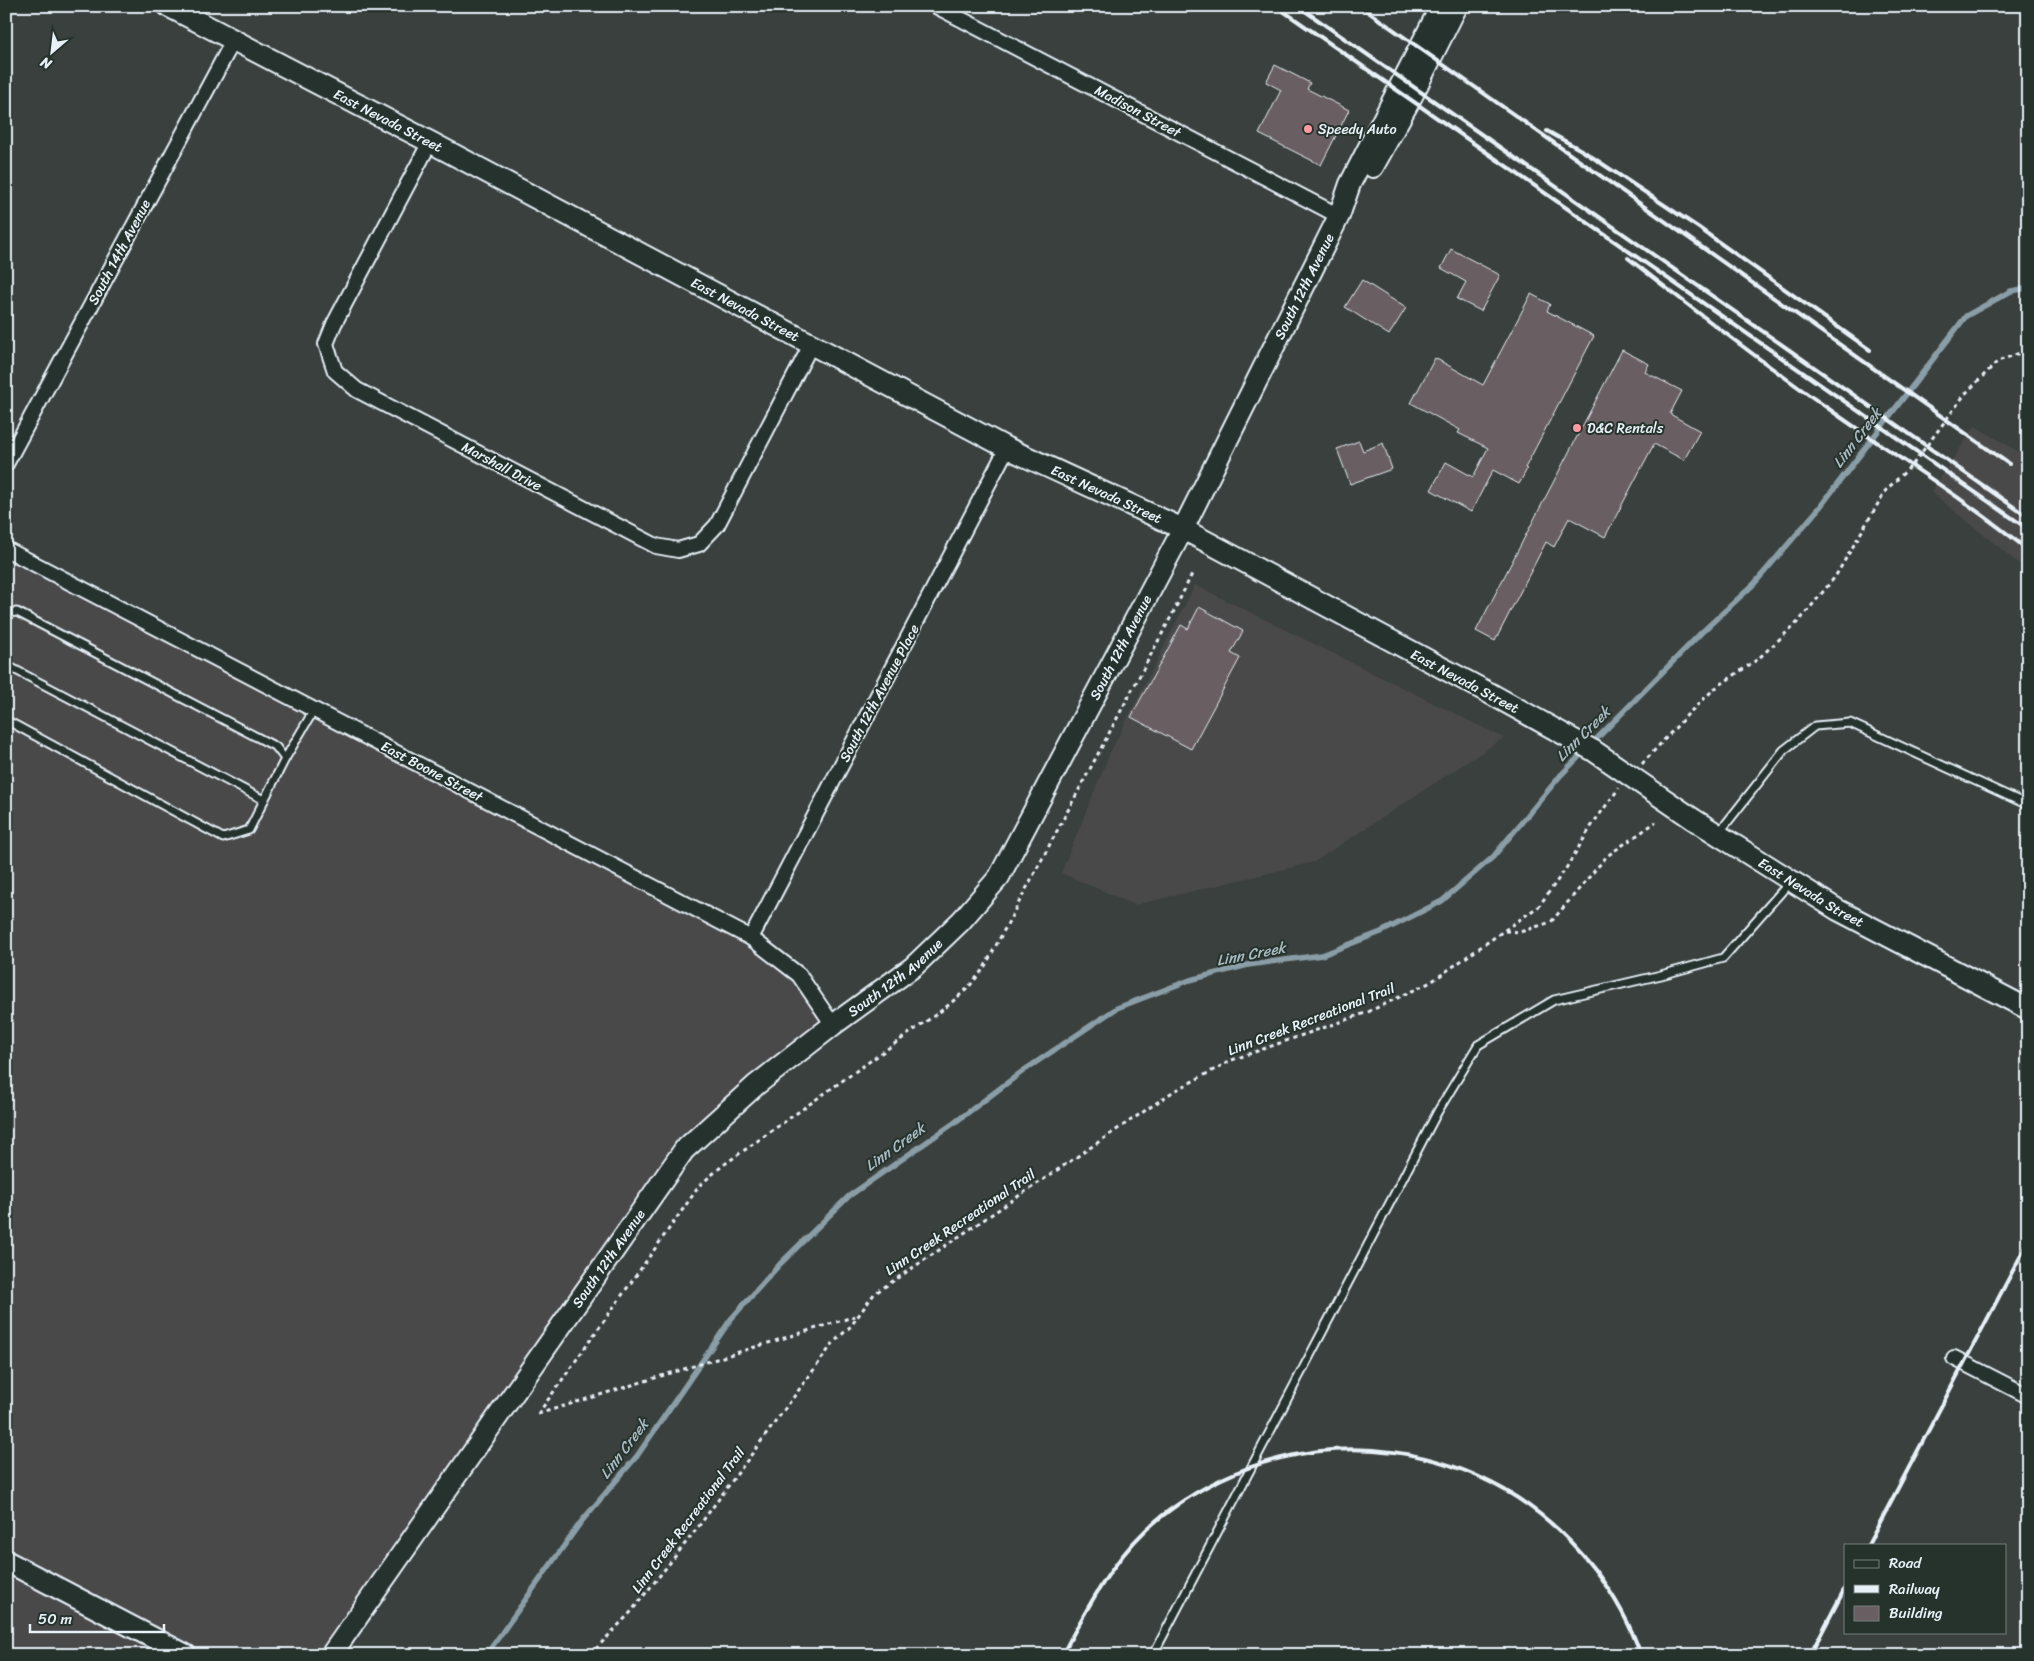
<svg xmlns="http://www.w3.org/2000/svg" width="2034" height="1661" font-family="Sriracha,sans-serif">
  <style>
    .built { fill: #484948 }
    .lines { fill: none; stroke-linecap: round; stroke-linejoin: round }
    .stream { stroke: #8a9ea8; stroke-width: 5.5 }
    .building { fill: #695e62; stroke: #e8f1f8 }
    .service-casing { stroke: #e8f1f8; stroke-width: 11 }
    .minor-casing { stroke: #e8f1f8; stroke-width: 18 }
    .secondary-casing { stroke: #e8f1f8; stroke-width: 24 }
    .path { stroke: #e8f1f8; stroke-width: 3; stroke-dasharray: 4 4; stroke-linecap: butt }
    .service { stroke: #26332d; stroke-width: 7 }
    .minor { stroke: #26332d; stroke-width: 14 }
    .secondary { stroke: #26332d; stroke-width: 20 }
    .rail { stroke: #e8f1f8; stroke-width: 4 }
    .secondary-bridge-casing { stroke: #e8f1f8; stroke-width: 24; stroke-linecap: butt }
    .secondary-bridge { stroke: #26332d; stroke-width: 20 }
    .poi-dot { fill: #ff9aa2; stroke: #26332d; stroke-width: 2 }
    .labels { text-anchor: middle; stroke-width: 4; stroke-linejoin: round; paint-order: stroke }
    .street-label { font-size: 14px; fill: #e8f1f8; stroke: #26332d }
    .poi-label { font-size: 14px; fill: #e8f1f8; stroke: #26332d; text-anchor: start }
    .water-label { font-size: 15px; font-style: italic; fill: #aabac2; stroke: #26332d }
  </style>
  <rect width="100%" height="100%" fill="#3a403d"/>
  <filter id="ink" filterUnits="userSpaceOnUse"><feTurbulence type="fractalNoise" baseFrequency=".02" numOctaves="2"/><feDisplacementMap in="SourceGraphic" scale="10" xChannelSelector="R" yChannelSelector="G"/><feConvolveMatrix kernelMatrix="1 2 1 2 8 2 1 2 1" color-interpolation-filters="sRGB"/></filter>
  <g filter="url(#ink)">
    <g class="built">
      <path d="M1975,426L2028,457V571L1931,492Z"/>
      <path d="M6,549L751,938L799,975L833,1025L684,1150L331,1655H6Z"/>
      <path d="M1195,585L1504,738L1314,862L1135,905L1061,873L1110,753Z"/>
    </g>
    <g class="lines">
      <path class="stream" d="M486,1655L581,1522L637,1456L731,1319L780,1264L849,1196L954,1123L1023,1071L1117,1008L1190,980L1248,965L1322,955L1381,932L1442,901L1493,857L1560,776L1702,632L1754,584L1820,507L1966,316L2011,291L2028,288"/>
    </g>
    <g class="building">
      <path d="M1275,65L1310,83L1307,89L1349,110L1321,165L1259,134L1281,90L1266,82Z"/>
      <path d="M1451,249L1500,275L1481,311L1457,299L1466,282L1441,268Z"/>
      <path d="M1362,280L1406,308L1389,335L1345,307Z"/>
      <path d="M1531,294L1550,304L1547,311L1594,336L1525,468L1527,469L1519,484L1493,470L1471,512L1431,490L1446,462L1473,477L1488,448L1458,433L1460,430L1411,403L1435,358L1483,385Z"/>
      <path d="M1622,350L1649,364L1645,372L1682,391L1670,414L1700,431L1684,460L1654,444L1605,537L1569,518L1554,547L1546,542L1495,641L1476,631Z"/>
      <path d="M1359,441L1363,451L1383,443L1392,469L1350,484L1337,449Z"/>
      <path d="M1199,607L1243,631L1231,653L1240,658L1191,749L1131,717L1181,625L1188,629Z"/>
    </g>
    <g class="lines">
      <defs>
        <g id="service">
          <path d="M6,613L17,612L276,747L285,759L249,830L223,838L6,720"/>
          <path d="M6,665L264,800"/>
          <path d="M285,759L314,710"/>
          <path d="M1718,834L1784,750L1815,726L1850,723L2028,805"/>
          <path d="M1153,1655L1438,1111L1478,1045L1554,1000L1661,975L1723,958L1790,882"/>
        </g>
        <g id="minor">
          <path d="M936,6L1339,216"/>
          <path d="M430,142L334,324L326,344L335,371L357,390L656,546L678,550L699,544L717,525L812,343"/>
          <path d="M6,464L233,41"/>
          <path d="M6,549L751,938L799,975L833,1025"/>
          <path d="M751,938L1007,448"/>
          <path d="M1954,1358L2028,1396"/>
        </g>
        <g id="secondary">
          <path id="s1" d="M168,6L430,142L1007,448L1183,529L1491,694"/>
          <path d="M1373,167L1410,100L1457,6"/>
          <path id="s2" d="M1693,819L1838,910L2028,1009"/>
          <path d="M6,1561L186,1655"/>
          <path id="s3" d="M331,1655L684,1150L756,1085L833,1025L913,967L961,921L999,877L1183,529L1339,216L1350,184L1441,6"/>
        </g>
      </defs>
      <use href="#service" class="service-casing"/>
      <use href="#minor" class="minor-casing"/>
      <use href="#secondary" class="secondary-casing"/>
      <g class="path">
        <path d="M1642,764L1687,715L1714,689L1758,659L1800,620L1835,577L1886,490L1913,464L1966,393L1998,361L2028,350"/>
        <path d="M1505,931L1520,932L1551,922L1607,856L1656,822"/>
        <path d="M538,1414L700,1185L722,1166L945,1008L968,988L984,968L1172,615L1192,574"/>
        <path d="M538,1414L859,1315"/>
        <path d="M590,1655L630,1613L696,1530L834,1342L851,1326L874,1294L1171,1093L1232,1060L1368,1012L1431,982L1539,906L1565,870L1594,822L1619,788"/>
      </g>
      <use href="#service" class="service"/>
      <use href="#minor" class="minor"/>
      <use href="#secondary" class="secondary"/>
      <g class="rail">
        <path d="M1276,6L2028,529"/>
        <path d="M1298,6L2028,517"/>
        <path d="M1360,6L2009,464"/>
        <path d="M1547,131L1583,151L1699,228L1870,350"/>
        <path d="M1628,258C1694,310 1760,361 1829,409C1895,456 1965,499 2028,550"/>
        <path d="M1868,1545L2028,1242"/>
        <path d="M1062,1655C1091,1601 1119,1546 1170,1510C1305,1411 1491,1435 1594,1569C1614,1595 1630,1623 1641,1655"/>
        <path d="M1810,1655L1845,1588"/>
      </g>
      <defs>
        <path id="secondary-bridge" d="M1491,694L1594,751L1693,819"/>
      </defs>
      <use href="#secondary-bridge" class="secondary-bridge-casing"/>
      <use href="#secondary-bridge" class="secondary-bridge"/>
    </g>
  </g>
  <g class="poi-dot">
    <circle cx="1308" cy="129" r="5"/>
    <circle cx="1577" cy="428" r="5"/>
  </g>
  <g class="labels">
    <g class="street-label">
      <text transform="translate(1138 111) rotate(28)" y="5">Madison Street</text>
      <text dy="5" stroke="none"><textPath href="#s1" startOffset="248">East Nevada Street</textPath></text>
      <text transform="translate(119 252) rotate(-62)" y="5">South 14th Avenue</text>
      <text dy="5" stroke="none"><textPath href="#s3" startOffset="1699">South 12th Avenue</textPath></text>
      <text dy="5" stroke="none"><textPath href="#s1" startOffset="652">East Nevada Street</textPath></text>
      <text transform="translate(502 466) rotate(28)" y="5">Marshall Drive</text>
      <text dy="5" stroke="none"><textPath href="#s1" startOffset="1058">East Nevada Street</textPath></text>
      <text dy="5" stroke="none"><textPath href="#s3" startOffset="1294">South 12th Avenue</textPath></text>
      <text transform="translate(1465 681) rotate(28)" y="5">East Nevada Street</text>
      <text transform="translate(879 693) rotate(-62)" y="5">South 12th Avenue Place</text>
      <text transform="translate(432 771) rotate(28)" y="5">East Boone Street</text>
      <text dy="5" stroke="none"><textPath href="#s2" startOffset="139">East Nevada Street</textPath></text>
      <text dy="5" stroke="none"><textPath href="#s3" startOffset="889">South 12th Avenue</textPath></text>
      <text transform="translate(1311 1019) rotate(-21)" y="5">Linn Creek Recreational Trail</text>
      <text transform="translate(960 1222) rotate(-34)" y="5">Linn Creek Recreational Trail</text>
      <text dy="5" stroke="none"><textPath href="#s3" startOffset="484">South 12th Avenue</textPath></text>
      <text transform="translate(688 1520) rotate(-53)" y="5">Linn Creek Recreational Trail</text>
    </g>
    <g class="poi-label">
      <text x="1318" y="134">Speedy Auto</text>
      <text x="1587" y="433">D&amp;C Rentals</text>
    </g>
    <g class="water-label">
      <text transform="translate(1857 438) rotate(-53)" y="5">Linn Creek</text>
      <text transform="translate(1583 734) rotate(-45)" y="5">Linn Creek</text>
      <text transform="translate(1251 954) rotate(-11)" y="5">Linn Creek</text>
      <text transform="translate(895 1147) rotate(-36)" y="5">Linn Creek</text>
      <text transform="translate(624 1449) rotate(-53)" y="5">Linn Creek</text>
    </g>
  </g>
  <rect width="2034" height="1661" fill="none" stroke="#26332d" stroke-width="25"/>
  <rect x="12" y="12" width="2009" height="1636" fill="none" stroke="#e8f1f8" stroke-width="2" filter="url(#ink)"/>
  <rect x="1844" y="1544" width="162" height="90" fill="#26332d" stroke="#747f7e"/>
  <rect x="1854" y="1560" width="25" height="8" fill="#26332d" stroke="#747f7e"/>
  <text x="1889" y="1568" font-size="15" fill="#e8f1f8">Road</text>
  <rect x="1854" y="1585" width="25" height="8" fill="#e8f1f8" stroke="#747f7e"/>
  <text x="1889" y="1594" font-size="15" fill="#e8f1f8">Railway</text>
  <rect x="1854" y="1606" width="25" height="15" fill="#695e62" stroke="#747f7e"/>
  <text x="1889" y="1618" font-size="15" fill="#e8f1f8">Building</text>
  <g transform="translate(52 52) rotate(208)" stroke="#26332d" stroke-width="4" paint-order="stroke">
  <path d="M0-4L9 19L0 12L-9 19Z" fill="#e8f1f8"/>
  <text y="-8" font-size="14" font-weight="bold" text-anchor="middle" fill="#e8f1f8">N</text>
  </g>
  <path d="M30 1624v8h134v-8" fill="none" stroke="#e8f1f8" stroke-width="2.5"/>
  <text x="38" y="1624" font-size="15" fill="#e8f1f8" stroke="#26332d" stroke-width="4" paint-order="stroke">50 m</text>
</svg>
